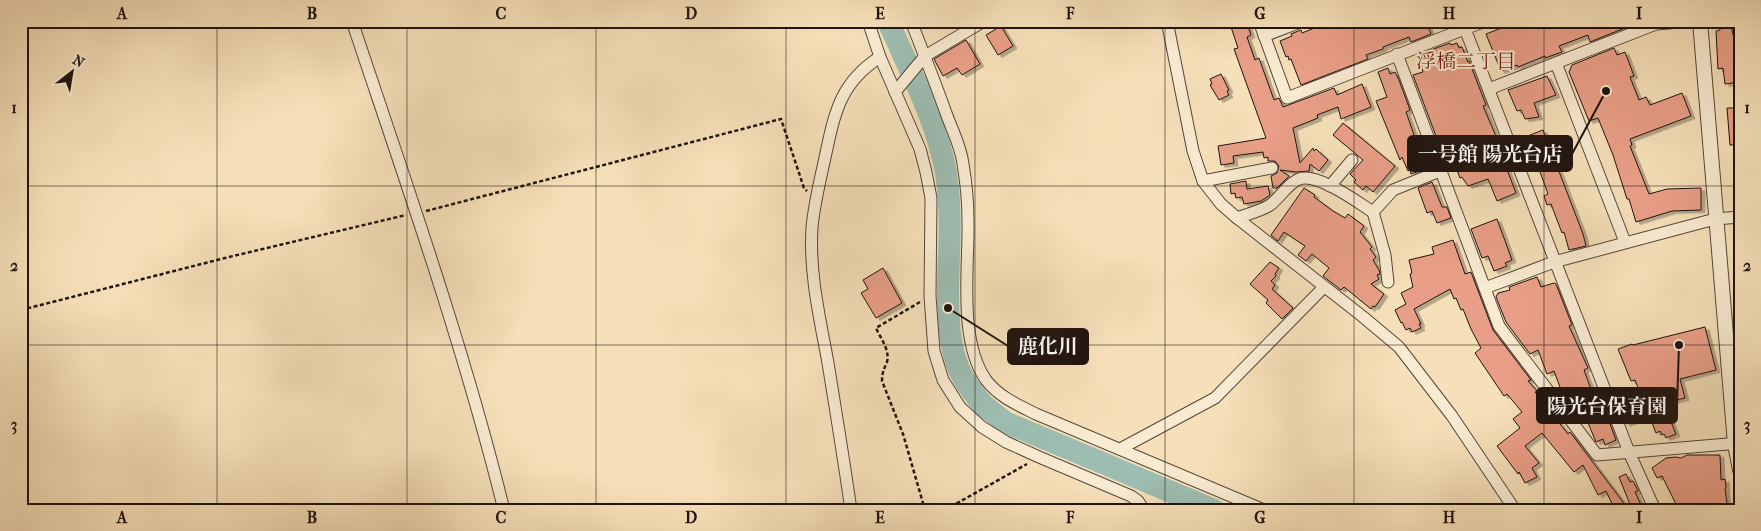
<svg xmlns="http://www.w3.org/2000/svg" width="1761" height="531" font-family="'IM FELL French Canon','Noto Serif JP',serif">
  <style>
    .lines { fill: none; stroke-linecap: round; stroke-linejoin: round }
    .river { stroke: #9dbdb2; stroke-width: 22 }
    .building { fill: #e99f87; stroke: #1e130f; filter: url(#shadow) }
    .minor-casing { stroke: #54463a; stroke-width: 13 }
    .tertiary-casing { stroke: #54463a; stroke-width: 16 }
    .path { stroke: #1e130f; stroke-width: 2.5; stroke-dasharray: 4 2.5; stroke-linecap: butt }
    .minor { stroke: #f9ebd2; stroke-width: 11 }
    .tertiary { stroke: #f9ebd2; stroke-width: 14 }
    .grid { fill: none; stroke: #1e130f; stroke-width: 1; stroke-opacity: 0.55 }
    .labels { text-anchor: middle; stroke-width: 4; stroke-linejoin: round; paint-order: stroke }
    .neighbourhood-label { font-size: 20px; fill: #7a1f14; stroke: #f9ebd2 }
    .leader { fill: none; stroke: #1e130f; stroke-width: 2 }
    .callout-dot { fill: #1e130f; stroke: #f9ebd2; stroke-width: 2 }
    .callout { fill: #1e130f; stroke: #1e130f; stroke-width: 2 }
    .callout-label { font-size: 20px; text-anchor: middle; font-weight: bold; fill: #fff }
    .neatline { fill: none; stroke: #1e130f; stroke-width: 2 }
    .grid-label { font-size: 16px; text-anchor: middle; font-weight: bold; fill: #1e130f }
  </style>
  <defs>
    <filter id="shadow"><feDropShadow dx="4" dy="2.5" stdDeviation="0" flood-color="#0004"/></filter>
  </defs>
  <rect width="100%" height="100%" fill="#f6e0b9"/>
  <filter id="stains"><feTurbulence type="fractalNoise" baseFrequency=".004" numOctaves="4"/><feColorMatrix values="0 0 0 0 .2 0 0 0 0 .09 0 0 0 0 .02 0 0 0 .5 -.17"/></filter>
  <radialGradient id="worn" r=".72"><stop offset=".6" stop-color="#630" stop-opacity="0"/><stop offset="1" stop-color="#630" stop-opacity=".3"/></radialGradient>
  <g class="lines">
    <path class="river" d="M888,21C909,70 937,120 946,173C952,210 949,249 948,286C948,310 948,335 955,358C959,373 969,388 979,400C986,409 997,415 1005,422L1214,510"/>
  </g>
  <g class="building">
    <path d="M1229,21H1246L1251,35L1247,37L1255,60L1259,58L1274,100L1279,98L1283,107L1334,88L1337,95L1362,84L1371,107L1341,119L1338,107L1317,115L1318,118L1293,128L1300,163L1313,148L1314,151L1316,149L1328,160L1319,171L1310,164L1309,171L1296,172L1280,170L1289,176L1277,188H1273L1271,176L1277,173L1279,166L1275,161H1268V157L1264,158L1263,152L1233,156L1234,163L1221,165L1218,146L1266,138L1234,49L1238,48Z"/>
    <path d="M1321,21H1426L1431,34L1411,42L1409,37L1383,47V49L1366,55L1368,59L1301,85L1291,59L1289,60L1288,56L1286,57L1280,41L1292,36L1291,34L1301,30L1302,33L1322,25Z"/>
    <path d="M1507,21H1642L1590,42L1588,35L1559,46L1562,52L1545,58V56L1518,67L1517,65L1501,71L1486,34L1509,25Z"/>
    <path d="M1731,25L1733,35H1738L1740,78L1739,82L1725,84L1723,68L1718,69L1716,31L1720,30V26Z"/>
    <path d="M1001,26L1013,46L998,55L986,35Z"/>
    <path d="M966,40L980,64L962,75L957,68L943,76L934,59Z"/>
    <path d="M1450,43L1451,45L1457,43L1459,48L1462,47L1468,62L1469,61L1486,105L1483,106L1505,157L1508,167H1506L1516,193L1497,201L1488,179L1468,186L1462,177L1460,178L1453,159L1456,158L1449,140L1439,144L1413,75L1423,72L1417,55Z"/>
    <path d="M1614,48L1617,55L1625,52L1634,76L1630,77L1639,100L1646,97L1650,105L1682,93L1691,116L1630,139L1632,145L1630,146L1649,194L1667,189L1701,188V210L1672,211L1636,222L1629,199H1627L1613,155L1598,118L1589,121L1569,72L1572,65Z"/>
    <path d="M1388,68L1390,74L1395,72L1399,80L1410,110L1406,112L1426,169L1411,174L1410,170L1408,171L1402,157L1400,160L1376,101L1387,97L1378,72Z"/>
    <path d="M1221,74L1229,90L1227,91L1229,95L1219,100L1210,85L1212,84L1210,79Z"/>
    <path d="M1547,76L1556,95L1534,103L1539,117L1525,119L1521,110L1517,111L1508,90Z"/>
    <path d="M1727,108H1740V145H1730Z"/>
    <path d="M1343,123L1395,166L1373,192L1366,186L1363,190L1354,182L1356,180L1350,174L1363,160L1333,135Z"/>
    <path d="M1543,130L1583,234L1586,246L1569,250L1564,232L1562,233L1551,204L1547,205L1544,196L1548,194L1535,158L1527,161L1523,152L1533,147L1530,135Z"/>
    <path d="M1246,181L1247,189L1268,186L1270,195L1261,201L1244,204L1242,197L1236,198L1235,193L1231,194L1230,184Z"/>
    <path d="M1432,182L1442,207H1447L1451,218L1437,223L1432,211L1427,213L1418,188Z"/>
    <path d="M1304,188L1315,195L1314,197L1333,211L1345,218L1348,214L1364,226L1360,232L1372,247L1370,249L1376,257L1373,260L1379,270L1380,274L1377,275L1379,279L1371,284L1384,294L1375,307L1373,306L1371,309L1344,287L1341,290L1323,276L1329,268L1312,254L1306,261L1298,255L1305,246L1284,232L1278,241L1271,235Z"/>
    <path d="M1497,219L1512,260L1505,263L1507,266L1494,271L1488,256L1482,258L1471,229Z"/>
    <path d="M1453,240L1465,274L1471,272L1493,330L1531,380L1528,381L1537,391L1535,392L1547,407L1550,405L1556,413L1553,415L1568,434L1570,432L1629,510H1615L1606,491L1598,495L1583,465L1574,472L1542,433L1525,446L1539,463L1532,468L1537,477L1525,483L1519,472L1518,474L1497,446L1520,428L1513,419L1522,412L1507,394L1504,396L1475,353L1481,348L1471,329L1463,309L1461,310L1456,298L1454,299L1450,289L1414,309L1421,324H1419L1421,328L1412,332L1410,328L1406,330L1402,322L1401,323L1395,310L1406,304L1401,293L1413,287L1410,274L1412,273L1409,260L1434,254L1432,247Z"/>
    <path d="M1270,262L1279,268L1275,274L1276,276L1271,281L1275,285L1272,289L1293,308L1282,319L1266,303L1268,300L1250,284Z"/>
    <path d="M883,268L902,303L876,318L861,293L868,289L863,280Z"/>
    <path d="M1537,277L1541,287L1554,283L1556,284L1572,325L1569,326L1588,368L1584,370L1592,392L1602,418L1607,416L1616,440L1605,445L1603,439L1596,442L1576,394L1575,395L1573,391L1563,395L1554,371L1547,374L1538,350L1530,354L1506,322L1496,297L1498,293L1510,290L1509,287Z"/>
    <path d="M1705,327L1716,370L1680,379L1685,398L1663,403L1676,434L1666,438L1664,434L1662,435L1660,431L1656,433L1649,415L1626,424L1622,412L1644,403L1635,380L1631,381L1618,349L1632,344L1633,345Z"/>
    <path d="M1687,455H1720L1721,480L1725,479L1726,488L1725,489L1728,510H1679L1662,476L1657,478L1652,468L1666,458L1676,457L1681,458Z"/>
    <path d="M1626,474L1630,482L1633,481L1638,491L1635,492L1640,503L1631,507L1619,477Z"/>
  </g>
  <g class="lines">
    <defs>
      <g id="minor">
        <path d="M352,21C406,183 463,344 504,510"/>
        <path d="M868,21L880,57L920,149L926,172L931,198L930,296L934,351L943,380L960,407L982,427L1006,442L1039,457L1131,496L1138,501L1144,510"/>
        <path d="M911,21C923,52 935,82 946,113C952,130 961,146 963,164C966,182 968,202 968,220C969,268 958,340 986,380C999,397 1018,405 1036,414L1264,510"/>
        <path d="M1167,21L1193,151L1203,181L1221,204L1237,218L1362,316L1399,347L1452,416L1515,510"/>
        <path d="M1259,21L1287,98L1485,21"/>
        <path d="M1462,21L1629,452L1655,510"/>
        <path d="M1264,36L1303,21"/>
        <path d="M1397,54L1499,326L1597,455L1740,443"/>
        <path d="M1556,63L1625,242"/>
        <path d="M1489,89L1656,24L1693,21"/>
        <path d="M895,92L925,56L984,21"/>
        <path d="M1203,181L1272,168"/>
        <path d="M1330,186L1352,160"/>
        <path d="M1373,212L1385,255L1388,282"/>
        <path d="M1237,218C1247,214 1261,211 1270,205C1280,198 1287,184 1299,179C1317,172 1357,202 1373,212L1393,190L1440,171"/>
        <path d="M1485,288L1554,262L1715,219L1740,217"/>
        <path d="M1120,449L1215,398L1324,287"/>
        <path d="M851,510C844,461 836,412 828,363C820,319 809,273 812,228C814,203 821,177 826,153C835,111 841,82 880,57"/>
      </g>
      <path id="tertiary" d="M1700,21L1735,444L1740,470"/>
    </defs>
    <use href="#minor" class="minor-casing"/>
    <use href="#tertiary" class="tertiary-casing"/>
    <g class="path">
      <path d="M426,211L781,119L804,188L807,191"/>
      <path d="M920,302L876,328C881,339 890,350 887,362C884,369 882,373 882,381L903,434L925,510"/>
      <path d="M21,310L225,258L406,215"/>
      <path d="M945,510L1027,464"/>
    </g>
    <use href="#minor" class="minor"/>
    <use href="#tertiary" class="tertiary"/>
  </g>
  <path class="grid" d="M217,21V510M407,21V510M596,21V510M786,21V510M975,21V510M1165,21V510M1354,21V510M1544,21V510M21,186H1740M21,345H1740"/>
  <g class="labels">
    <g class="neighbourhood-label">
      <text x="1466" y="68">浮橋二丁目</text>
    </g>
  </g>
  <path class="leader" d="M1606 91L1572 154M948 308L1008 346M1679 345L1677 406"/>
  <g class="callout-dot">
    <circle cx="1606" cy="91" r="5"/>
    <circle cx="948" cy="308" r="5"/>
    <circle cx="1679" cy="345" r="5"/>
  </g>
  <g class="callout">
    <rect x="1408" y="136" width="164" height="35" rx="5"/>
    <rect x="1008" y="329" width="80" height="35" rx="5"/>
    <rect x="1537" y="388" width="140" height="35" rx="5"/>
  </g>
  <g class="callout-label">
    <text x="1490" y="161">一号館 陽光台店</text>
    <text x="1048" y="353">鹿化川</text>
    <text x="1607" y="413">陽光台保育園</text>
  </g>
  <rect width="1761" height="531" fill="none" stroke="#f6e0b9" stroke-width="55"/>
  <g transform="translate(72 72) rotate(31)" stroke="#f9ebd2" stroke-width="4" paint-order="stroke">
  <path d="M0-4L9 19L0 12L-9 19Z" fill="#1e130f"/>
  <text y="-8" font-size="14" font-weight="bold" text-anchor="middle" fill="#1e130f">N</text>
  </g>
  <rect x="28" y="28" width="1706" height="476" class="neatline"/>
  <g class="grid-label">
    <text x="122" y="19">A</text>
    <text x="312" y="19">B</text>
    <text x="501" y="19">C</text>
    <text x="691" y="19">D</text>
    <text x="880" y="19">E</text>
    <text x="1070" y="19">F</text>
    <text x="1260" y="19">G</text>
    <text x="1449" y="19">H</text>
    <text x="1639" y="19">I</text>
    <text x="14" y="113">1</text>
    <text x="1747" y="113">1</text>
    <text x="14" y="271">2</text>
    <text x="1747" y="271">2</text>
    <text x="14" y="430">3</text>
    <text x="1747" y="430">3</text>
    <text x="122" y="523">A</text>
    <text x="312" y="523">B</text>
    <text x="501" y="523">C</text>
    <text x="691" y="523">D</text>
    <text x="880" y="523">E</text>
    <text x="1070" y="523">F</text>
    <text x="1260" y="523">G</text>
    <text x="1449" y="523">H</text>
    <text x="1639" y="523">I</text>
  </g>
  <rect width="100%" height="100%" filter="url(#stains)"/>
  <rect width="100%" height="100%" fill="url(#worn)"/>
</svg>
